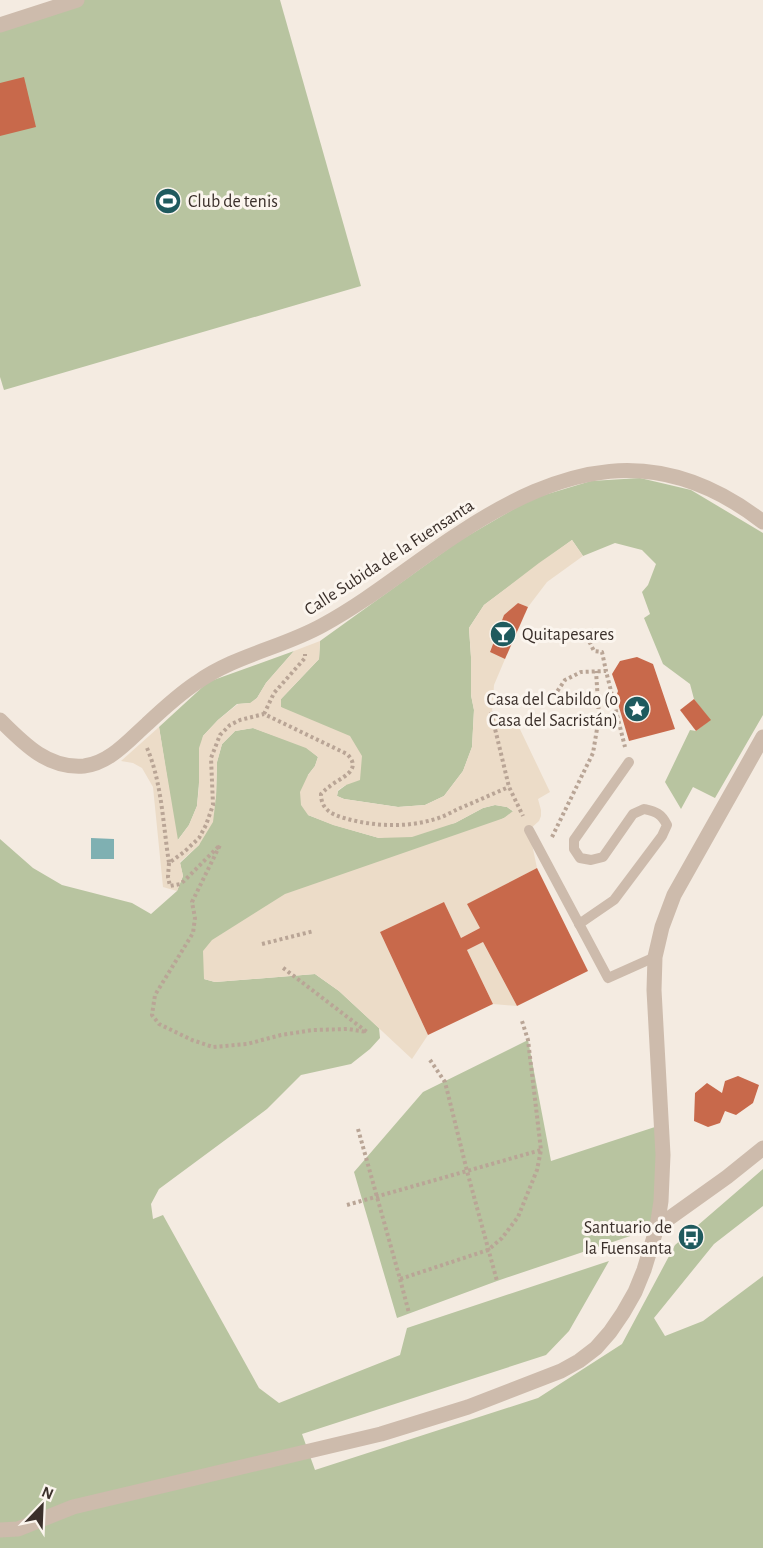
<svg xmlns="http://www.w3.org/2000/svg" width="763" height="1548" font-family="'Alegreya Sans',sans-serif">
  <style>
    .green { fill: #b8c4a0 }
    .plaza { fill: #ecdcc8 }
    .water { fill: #7fb0b2 }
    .building { fill: #c8694b }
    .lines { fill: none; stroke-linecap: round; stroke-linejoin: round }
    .path { stroke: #b9a596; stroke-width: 4; stroke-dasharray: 3 3; stroke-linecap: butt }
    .lane { stroke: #cdbbac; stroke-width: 10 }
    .street { stroke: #cdbbac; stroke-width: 15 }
    .labels { text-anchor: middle; stroke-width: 6; stroke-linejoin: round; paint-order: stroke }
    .poi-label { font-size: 18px; fill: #3b302b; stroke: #fbf5ee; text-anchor: start }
    .street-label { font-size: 18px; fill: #3b302b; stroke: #fbf5ee }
  </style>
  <rect width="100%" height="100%" fill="#f4ebe1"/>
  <g class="green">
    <path d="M77,0H280L361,286L4,390L0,377V25Z"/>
    <path d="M640,478L691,490L763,533V715L715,798L693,787L681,809L665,782L690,730L696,731L710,720L694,699L690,684L663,664L644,618L650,614L642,592L648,585L656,564L642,550L615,543L583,556L572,540L484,605L469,628L471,657V695L474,710L472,747L463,771L444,796L425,805L398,807L344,799L337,796L338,791L346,785L281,707V699L319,659L320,641L459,541L531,499L591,481Z"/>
    <path d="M294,651L266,683L257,698L251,703L237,704L218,720L203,736L197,806L189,825L177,841L159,727L208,682Z"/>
    <path d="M253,728L306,747L318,757L315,766L308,775V815L334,825L379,838L455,823L483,808L495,805L507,807L514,812L504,818L204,979L215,982L315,974L339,991L379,1028L380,1038L370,1049L351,1064L301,1075L267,1109L159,1189L151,1204L153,1219L163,1215L259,1388L279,1403L400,1355L407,1328L609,1261L569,1331L546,1355L302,1434L315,1470L538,1398L622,1344L675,1245L763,1169V1206L714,1244L654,1318L665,1336L703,1321L763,1276V1548H0V839L33,868L62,885L132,903L151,914L177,891L183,876L180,863L199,845L216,797L217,762L222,744L235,731Z"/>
    <path d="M528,1040L551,1161L661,1125L657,1227L497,1281L397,1318L354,1172L423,1092Z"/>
  </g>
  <g class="plaza">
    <path d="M572,540L583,556L547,582L528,607L518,603L504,615L490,651L505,659L494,685L492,712L497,713L517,723L550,792L538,799L541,810V816L539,821L529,830L537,868L468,904L480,928L461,938L444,903L380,932L428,1035L412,1059L339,991L315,974L215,982L204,979L203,951L212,940L285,894L504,818L513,811L507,807L495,805L483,808L455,823L412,837L379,838L333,825L308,815L301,805L300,792L308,775L315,766L318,757L306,748L253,728L235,731L222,744L217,762L216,797L213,822L199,845L180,862L183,876L177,891L163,887L153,787L142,768L133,763L121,761L159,727L178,840L189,825L197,806L199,787V748L203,736L218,720L238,704L250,703L257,698L266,683L294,651L320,641L319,659L281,699V707L350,736L362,756L360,780L346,785L338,790L337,796L344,799L398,807L425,805L444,796L463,771L472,747L474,710L471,695V657L469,628L484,605L539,563Z"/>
    <path d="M483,942L517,1006L493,1004L467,950Z"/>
  </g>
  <path class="water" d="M91,838L114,839V859H91Z"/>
  <g class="building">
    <path d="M24,77L36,127L0,136V83Z"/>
    <path d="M518,603L528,607L505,659L490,652L504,615Z"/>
    <path d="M637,657L653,664L675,729L629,741L616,697L618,691L612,674L620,661Z"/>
    <path d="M694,699L711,720L696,731L680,710Z"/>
    <path d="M537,868L588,971L517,1006L483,942L467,950L493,1004L428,1035L380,932L444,902L461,938L480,928L467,904Z"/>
    <path d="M738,1076L759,1085L753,1103L736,1115L725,1111L720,1123L708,1127L694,1121L695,1093L707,1083L722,1093L725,1081Z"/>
  </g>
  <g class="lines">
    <g class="path">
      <path d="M584,631L594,651L602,652L606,671"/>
      <path d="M554,696L565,680L581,672L606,671L625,747"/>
      <path d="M491,712L509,787L523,816"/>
      <path d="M264,714L274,693L305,658V654"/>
      <path d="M147,748C162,783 163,825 169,863L184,852L199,838L206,825L213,805L211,758L220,735L230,725L240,720L264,714L347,754C364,771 339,778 329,787C326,789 324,791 321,794C321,809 331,814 344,818C372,826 403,828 432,820C441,818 450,813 458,809C475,802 492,794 509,787"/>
      <path d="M552,837L593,753L599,717L596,671"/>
      <path d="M169,863L168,877L170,886L180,884L184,881L220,845L192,902L195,918L193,933L155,995L152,1015L159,1024L192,1040L213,1047L247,1044L281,1035L313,1030L348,1029L367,1032L282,967"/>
      <path d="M262,944L314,931"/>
      <path d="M430,1060L445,1082L467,1171L497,1281"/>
      <path d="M358,1129L400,1279L488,1250L502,1238L518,1217L537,1170L541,1150L528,1040L522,1021"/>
      <path d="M347,1205L541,1150"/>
      <path d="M400,1279L409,1313"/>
    </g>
    <g class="lane">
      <path d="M529,830L608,978L655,957"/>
      <path d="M579,924L614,900L662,836L667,825C661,813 656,812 644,809L633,814L603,857L591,860L580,858L574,849V840L629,762"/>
    </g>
    <g class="street">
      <path d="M0,25L77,0"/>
      <path d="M0,720C24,744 48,769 84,766C110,763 129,740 147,724C163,709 178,695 196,683C235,655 282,648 323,625C371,599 413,563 458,534C562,465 657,440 763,522"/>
      <path d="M657,1227L727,1177L763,1148"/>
      <path d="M0,1530L18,1529L73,1507L381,1434L468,1407L561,1371L579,1361L596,1348L610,1332L623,1313L635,1292L644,1270L657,1227L661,1201L663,1155L654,990L655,957L662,927L674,895L763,737"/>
    </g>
  </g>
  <defs>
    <symbol id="stadium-disc" viewBox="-11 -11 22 22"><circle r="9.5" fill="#1f5a5e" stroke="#fbf5ee"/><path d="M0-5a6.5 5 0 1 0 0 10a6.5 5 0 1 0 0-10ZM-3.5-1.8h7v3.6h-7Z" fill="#fff"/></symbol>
    <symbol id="bar-disc" viewBox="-11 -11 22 22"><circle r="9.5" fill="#1f5a5e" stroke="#fbf5ee"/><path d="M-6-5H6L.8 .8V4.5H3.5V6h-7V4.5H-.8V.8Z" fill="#fff"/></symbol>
    <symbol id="sight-disc" viewBox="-11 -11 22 22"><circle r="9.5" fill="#1f5a5e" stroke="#fbf5ee"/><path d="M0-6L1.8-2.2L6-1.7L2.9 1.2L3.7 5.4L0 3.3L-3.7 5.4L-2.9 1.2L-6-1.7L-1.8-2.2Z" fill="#fff"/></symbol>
    <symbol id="bus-disc" viewBox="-11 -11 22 22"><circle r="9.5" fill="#1f5a5e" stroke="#fbf5ee"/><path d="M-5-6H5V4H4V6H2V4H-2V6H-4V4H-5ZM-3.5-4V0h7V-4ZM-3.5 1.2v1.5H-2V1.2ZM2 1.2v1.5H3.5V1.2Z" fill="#fff"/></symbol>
  </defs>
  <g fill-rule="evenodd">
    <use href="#stadium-disc" x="153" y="186" width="30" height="30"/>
    <use href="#bar-disc" x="488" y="619" width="30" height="30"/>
    <use href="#sight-disc" x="622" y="694" width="30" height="30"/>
    <use href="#bus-disc" x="676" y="1222" width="30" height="30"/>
  </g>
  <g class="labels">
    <g class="poi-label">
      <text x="188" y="207">Club de tenis</text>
      <text x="522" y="640">Quitapesares</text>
      <text x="618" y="705" text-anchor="end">Casa del Cabildo (o<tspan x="618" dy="21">Casa del Sacristán)</tspan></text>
      <text x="672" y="1233" text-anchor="end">Santuario de<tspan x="672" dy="21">la Fuensanta</tspan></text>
    </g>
    <g class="street-label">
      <text transform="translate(389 557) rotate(-33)" y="6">Calle Subida de la Fuensanta</text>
    </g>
  </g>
  <g transform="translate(42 1506) rotate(23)" stroke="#fbf5ee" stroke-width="4.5" paint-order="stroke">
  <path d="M0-4.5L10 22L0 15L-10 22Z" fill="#3b302b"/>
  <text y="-9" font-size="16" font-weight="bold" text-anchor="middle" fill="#3b302b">N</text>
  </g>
</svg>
